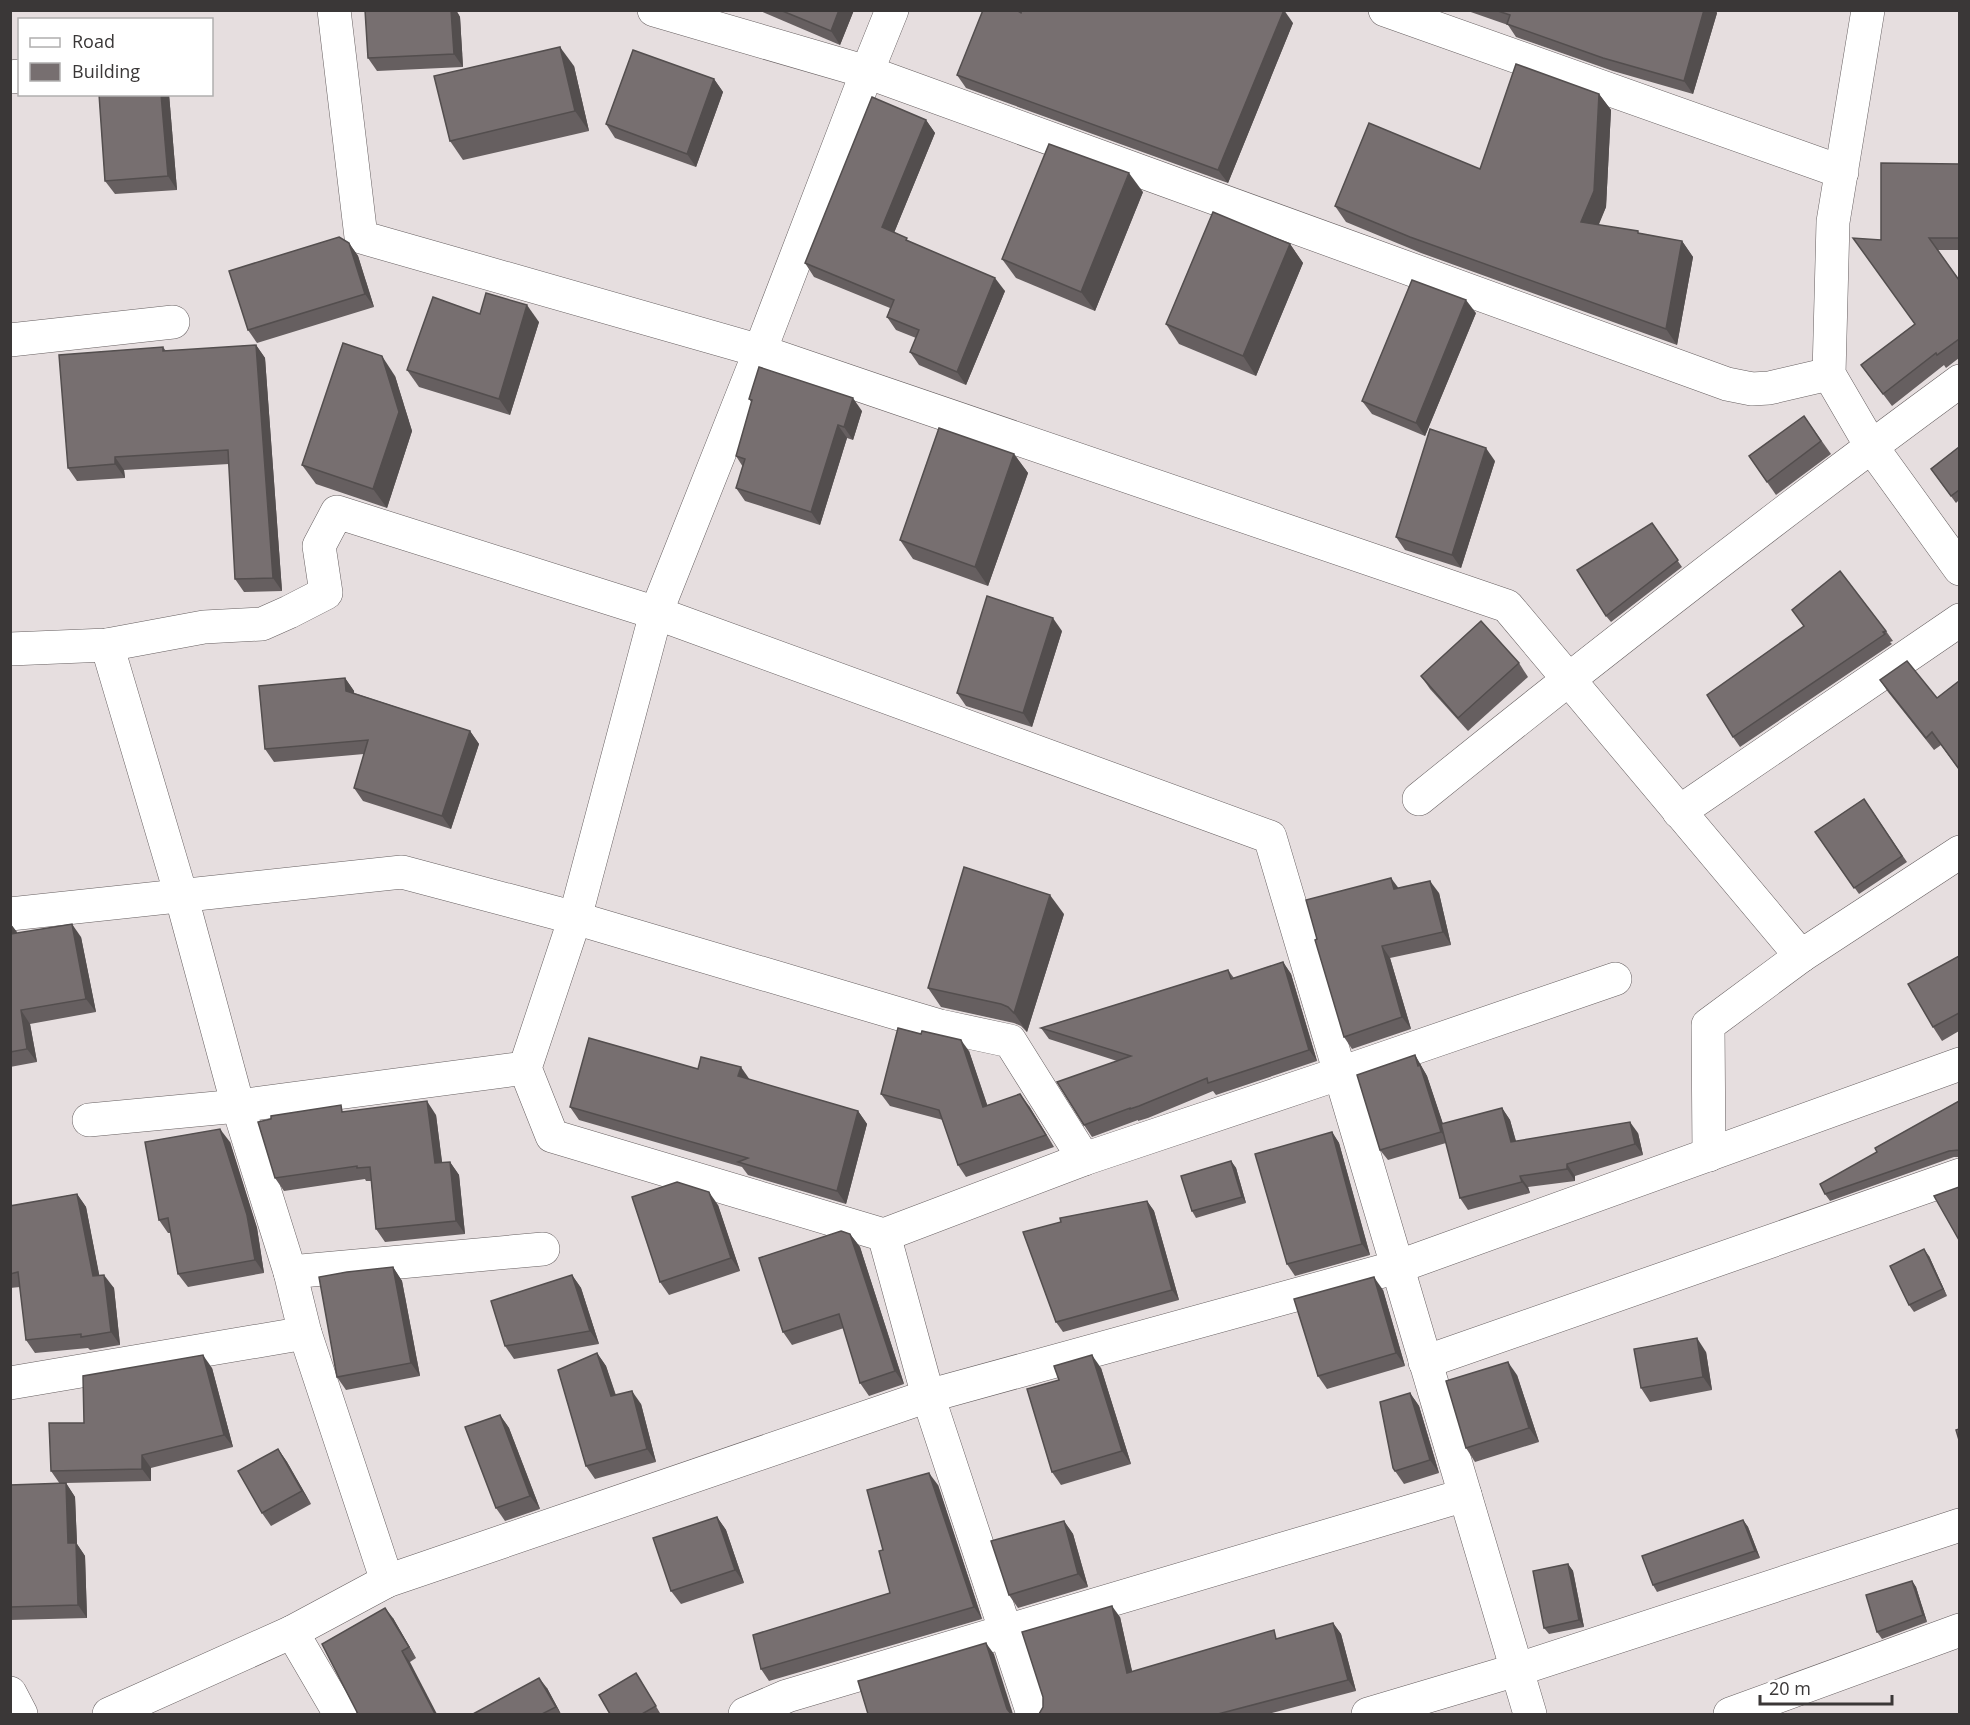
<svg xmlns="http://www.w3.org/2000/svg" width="1970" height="1725" font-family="'Open Sans',sans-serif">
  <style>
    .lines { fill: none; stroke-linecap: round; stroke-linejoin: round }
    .minor-casing { stroke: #665f60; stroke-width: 34 }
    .minor { stroke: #fff; stroke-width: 33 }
    .wall { fill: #665f60 }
    .shaded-wall { fill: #534e4e }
    .building { fill: #776f70; stroke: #534e4e; stroke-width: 1.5 }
  </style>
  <rect width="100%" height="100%" fill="#e6dedf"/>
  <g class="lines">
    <defs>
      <g id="minor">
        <path d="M334,10L361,237L760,351L1507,606L1801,956L1960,852"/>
        <path d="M654,10L867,72L1727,384L1752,389L1769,388L1829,374"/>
        <path d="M892,10L867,72L760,351L656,613L575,918L525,1068L552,1136L884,1235L1084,1159L1341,1073L1615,979"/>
        <path d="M1385,10L1842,172"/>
        <path d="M1868,10L1833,222L1829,374L1871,446L1960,569"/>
        <path d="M10,77L20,76"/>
        <path d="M10,340L173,322"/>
        <path d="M107,645L181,895L238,1106L290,1272L305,1333L387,1581"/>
        <path d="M10,649L107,645L204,627L262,624L289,612L326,593L319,546L337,512L656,613L1270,837L1530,1714"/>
        <path d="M1419,799C1596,656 1776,516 1960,381"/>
        <path d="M1679,812L1960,620"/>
        <path d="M10,914L402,872L575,918L940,1026L1010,1041L1084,1159"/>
        <path d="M89,1120L238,1106L525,1068"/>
        <path d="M1709,1155L1708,1025L1801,956"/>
        <path d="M884,1235L928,1396L1033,1714"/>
        <path d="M290,1272L543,1249"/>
        <path d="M1425,1362L1960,1175"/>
        <path d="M10,1383L305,1333"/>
        <path d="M292,1632L340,1714"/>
        <path d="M10,1693L21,1714"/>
        <path d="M109,1714L292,1632L387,1581L928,1396L1397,1267L1960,1064"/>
        <path d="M745,1714L787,1696L1465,1495"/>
        <path d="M1368,1714L1516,1670L1960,1525"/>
        <path d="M1730,1714L1960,1630"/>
      </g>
    </defs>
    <use href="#minor" class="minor-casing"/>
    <use href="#minor" class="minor"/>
  </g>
  <g class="wall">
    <path d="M365,10H456L460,17L463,67L377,71L368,58Z"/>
    <path d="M758,10H854L840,45Z"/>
    <path d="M1465,10H1715L1717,13L1693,94L1613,71L1516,37L1508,25Z"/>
    <path d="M1021,13L1293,23L1228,183L966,88L957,75Z"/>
    <path d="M574,66L589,131L463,160L450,141Z"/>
    <path d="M714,79L723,92L696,167L615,138L606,124Z"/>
    <path d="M99,94H169L177,190L115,194L105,181Z"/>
    <path d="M1599,94L1611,110L1606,207L1598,225L1640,234L1682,241L1693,257L1677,345L1421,253L1346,222L1335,206L1480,169Z"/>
    <path d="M926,120L935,133L894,233L910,242L1005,291L966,385L919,365L910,352L916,338L896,330L887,317L890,308L814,277L805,263Z"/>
    <path d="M1959,164V250H1938L1959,280V358L1946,368L1944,365L1892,406L1861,365L1915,324L1881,240Z"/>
    <path d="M1143,192L1095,311L1016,278L1002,259Z"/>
    <path d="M349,243L358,256L374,307L257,343L248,330Z"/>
    <path d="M1290,244L1303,263L1256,376L1179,344L1166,324Z"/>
    <path d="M1476,313L1425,436L1372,414L1362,401Z"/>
    <path d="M480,314L539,322L510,415L419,387L407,370Z"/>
    <path d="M256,345L265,358L282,591L244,592L235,579L229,464L124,470L125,478L77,481L68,468L163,347L166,351Z"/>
    <path d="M395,376L412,431L387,508L316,484L302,465Z"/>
    <path d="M749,399L862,411L853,440L847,438L820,525L745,501L736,488L743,467L736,456L752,403Z"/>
    <path d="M1804,416L1831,454L1776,495L1749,456Z"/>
    <path d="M1959,447V500L1956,503L1931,469Z"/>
    <path d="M1014,454L1028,473L988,586L913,559L900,540Z"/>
    <path d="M1495,461L1461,568L1405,550L1396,537Z"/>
    <path d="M1652,523L1682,567L1611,622L1606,616Z"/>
    <path d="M1792,610L1886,631L1893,641L1890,642L1892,644L1740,747L1733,737L1804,626Z"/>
    <path d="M1062,631L1032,727L966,706L957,693Z"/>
    <path d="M1519,663L1528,677L1468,731L1430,689L1421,676Z"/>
    <path d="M345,678L354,691V693L470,731L479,744L451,829L363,801L354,788L364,754L274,762L265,749Z"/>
    <path d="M1880,680L1937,698L1959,681V770L1941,745L1934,750L1888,692Z"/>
    <path d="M1864,799L1907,862L1859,894L1815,832Z"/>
    <path d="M1399,888L1439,893L1451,945L1390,958L1411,1029L1352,1049L1344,1037Z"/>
    <path d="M1064,914L1027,1032L1021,1026L1014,1023L941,1007L928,988Z"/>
    <path d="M10,923L17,933L81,937L96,1012L30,1024L37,1062L10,1067Z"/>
    <path d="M1959,956V1031L1942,1041L1933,1027Z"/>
    <path d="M1283,962L1291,974L1317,1061L1216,1095L1213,1091L1148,1118L1138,1121V1120L1092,1137L1084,1125L1117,1061L1049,1039L1041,1028L1228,970L1234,978Z"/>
    <path d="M969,1051L987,1105L1029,1106L1054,1147L966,1177L958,1165L943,1120L890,1106L881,1094Z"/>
    <path d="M1415,1055L1427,1076L1443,1124L1502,1108L1510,1120L1516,1141L1638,1133L1643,1155L1575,1176V1181L1528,1187L1530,1193L1468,1210L1460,1198L1446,1143L1388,1160L1380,1150Z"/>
    <path d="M698,1069L749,1080L858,1111L867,1124L846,1204L748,1175L742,1167L579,1120L570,1107Z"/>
    <path d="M1959,1101V1157H1954L1830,1201L1825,1194L1877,1152Z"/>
    <path d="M346,1111L436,1115L442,1163L450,1162L459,1175L465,1234L385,1242L376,1229L371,1181H366L365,1179L284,1191L275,1178Z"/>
    <path d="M1332,1132L1339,1143L1370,1255L1295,1276L1287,1264Z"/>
    <path d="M230,1142L257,1228L264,1273L188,1287L178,1274L171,1233H168L159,1220Z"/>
    <path d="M1231,1161L1236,1168L1246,1203L1196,1218L1192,1211Z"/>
    <path d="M77,1194L86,1207L99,1275L114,1288L120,1345L90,1350L88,1348L35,1353L26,1340L20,1287L10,1288V1206Z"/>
    <path d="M1147,1201L1154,1211L1179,1300L1063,1332L1056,1322Z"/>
    <path d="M718,1205L740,1271L669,1295L660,1282Z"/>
    <path d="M850,1234L860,1247L904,1384L869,1396L860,1383L844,1328L792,1345L783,1332Z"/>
    <path d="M1929,1256L1947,1296L1914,1312L1909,1305Z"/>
    <path d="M393,1267L402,1281L420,1376L346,1390L337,1377Z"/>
    <path d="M572,1275L581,1288L599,1344L514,1359L505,1346Z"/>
    <path d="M1383,1290L1405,1366L1327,1389L1318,1376Z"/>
    <path d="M1706,1352L1712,1390L1650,1402L1641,1388Z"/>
    <path d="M597,1353L606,1366L616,1395L641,1404L656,1462L595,1479L586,1466Z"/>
    <path d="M212,1368L233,1447L151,1468V1481L66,1483L75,1497L77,1544L85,1556L87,1618L10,1620V1485L60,1484L51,1471L84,1423Z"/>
    <path d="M1101,1368L1131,1464L1061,1485L1052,1472Z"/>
    <path d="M1517,1375L1539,1442L1475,1462L1466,1448Z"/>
    <path d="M1410,1393L1419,1406L1439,1473L1404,1484L1393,1468Z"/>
    <path d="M500,1415L509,1428L540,1509L505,1521L496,1508Z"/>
    <path d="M278,1449L287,1462L311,1504L271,1526L262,1513Z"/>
    <path d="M938,1485L982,1619L769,1681L761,1669L890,1593L883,1550Z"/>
    <path d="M717,1517L726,1530L744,1583L681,1604L671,1591Z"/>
    <path d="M1743,1520L1748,1527L1760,1558L1657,1592L1653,1585Z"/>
    <path d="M1064,1521L1073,1534L1088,1587L1018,1608L1009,1595Z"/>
    <path d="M1568,1564L1573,1571L1584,1627L1549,1634L1544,1628Z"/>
    <path d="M1912,1581L1916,1587L1927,1622L1882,1639L1877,1632Z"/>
    <path d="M1120,1617L1132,1672L1279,1638L1333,1623L1341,1634L1356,1691L1268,1714H1039Z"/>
    <path d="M393,1618L416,1658L410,1662L358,1714Z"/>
    <path d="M636,1673L660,1713L658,1714H610Z"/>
    <path d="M547,1688L561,1714H473Z"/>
  </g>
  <g class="shaded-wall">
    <path d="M448,10H456L460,17L463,67L454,54Z"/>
    <path d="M839,10H854L840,45L831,31Z"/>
    <path d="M1284,10L1293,23L1228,183L1218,170Z"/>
    <path d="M1704,10H1715L1717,13L1693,94L1684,81Z"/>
    <path d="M560,47L574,66L589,131L575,111Z"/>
    <path d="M714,79L723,92L696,167L687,154Z"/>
    <path d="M161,94H169L177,190L168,176Z"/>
    <path d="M1599,94L1611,110L1606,207L1593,239L1581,222Z"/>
    <path d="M926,120L935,133L891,240L882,227Z"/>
    <path d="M1129,173L1143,192L1095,311L1081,292Z"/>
    <path d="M1682,241L1693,257L1677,345L1666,329Z"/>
    <path d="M349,243L358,256L374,307L365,294Z"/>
    <path d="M1290,244L1303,263L1256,376L1243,356Z"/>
    <path d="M995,278L1005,291L966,385L957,372Z"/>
    <path d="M1466,300L1476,313L1425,436L1416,423Z"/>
    <path d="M527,305L539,322L510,415L499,399Z"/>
    <path d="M256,345L265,358L282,591L273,578Z"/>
    <path d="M382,356L395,376L412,431L387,508L373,489Z"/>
    <path d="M853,398L862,411L853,440L844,427Z"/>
    <path d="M838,425L847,438L820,525L811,512Z"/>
    <path d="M1486,448L1495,461L1461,568L1452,555Z"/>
    <path d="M1014,454L1028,473L988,586L975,567Z"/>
    <path d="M115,457L124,470L125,478L115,464Z"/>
    <path d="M1053,618L1062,631L1032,727L1023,713Z"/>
    <path d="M345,678L354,691L355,704L346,691Z"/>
    <path d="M470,731L479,744L451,829L442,816Z"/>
    <path d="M1391,878L1400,890L1394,889Z"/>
    <path d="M1430,881L1439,893L1451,945L1443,932Z"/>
    <path d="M1050,895L1064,914L1027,1032L1014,1013Z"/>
    <path d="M10,923L17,932L20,947L11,934Z"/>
    <path d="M72,924L81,937L96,1012L86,999Z"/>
    <path d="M1382,946L1390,958L1411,1029L1402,1017Z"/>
    <path d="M1283,962L1291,974L1317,1061L1309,1050Z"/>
    <path d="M21,1010L30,1024L37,1062L27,1049Z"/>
    <path d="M961,1040L969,1051L992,1119L983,1107Z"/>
    <path d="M1415,1055L1427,1076L1449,1142L1441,1132Z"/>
    <path d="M741,1067L750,1080L738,1076Z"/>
    <path d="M1020,1094L1029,1106L1054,1147L1046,1135Z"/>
    <path d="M427,1101L436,1115L444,1177L435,1163Z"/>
    <path d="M1502,1108L1510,1120L1519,1153L1511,1142Z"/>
    <path d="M858,1111L867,1124L846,1204L837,1191Z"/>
    <path d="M1630,1122L1638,1133L1643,1155L1635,1144Z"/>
    <path d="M220,1129L230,1142L257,1228L264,1273L255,1260Z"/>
    <path d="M1332,1132L1339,1143L1370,1255L1362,1244Z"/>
    <path d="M1231,1161L1236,1168L1246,1203L1242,1197Z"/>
    <path d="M450,1162L459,1175L465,1234L456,1221Z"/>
    <path d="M1567,1164L1575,1176V1181L1567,1169Z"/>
    <path d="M1520,1176L1528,1187L1530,1193L1522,1182Z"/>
    <path d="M709,1192L718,1205L740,1271L731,1258Z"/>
    <path d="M77,1194L86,1207L102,1289L93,1276Z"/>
    <path d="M1147,1201L1154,1211L1179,1300L1172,1290Z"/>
    <path d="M850,1234L860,1247L904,1384L895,1371Z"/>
    <path d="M1924,1249L1929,1256L1947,1296L1943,1289Z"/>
    <path d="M393,1267L402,1281L420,1376L411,1363Z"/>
    <path d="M104,1275L114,1288L120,1345L111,1332Z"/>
    <path d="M572,1275L581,1288L599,1344L590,1331Z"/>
    <path d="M1374,1277L1383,1290L1405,1366L1396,1353Z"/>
    <path d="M1697,1338L1706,1352L1712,1390L1703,1377Z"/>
    <path d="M597,1353L606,1366L620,1409L611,1396Z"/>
    <path d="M203,1355L212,1368L233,1447L224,1435Z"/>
    <path d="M1092,1355L1101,1368L1131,1464L1122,1451Z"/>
    <path d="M1508,1362L1517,1375L1539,1442L1529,1428Z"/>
    <path d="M632,1391L641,1404L656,1462L647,1449Z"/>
    <path d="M1410,1393L1419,1406L1439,1473L1430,1460Z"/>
    <path d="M500,1415L509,1428L540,1509L530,1496Z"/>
    <path d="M278,1449L287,1462L311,1504L302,1491Z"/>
    <path d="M142,1455L151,1468V1481L142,1469Z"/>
    <path d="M929,1473L938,1485L982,1619L974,1607Z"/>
    <path d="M66,1483L75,1497L77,1544L85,1556L87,1618L78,1605L68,1543Z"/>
    <path d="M717,1517L726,1530L744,1583L735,1570Z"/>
    <path d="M1743,1520L1748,1527L1760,1558L1755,1551Z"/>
    <path d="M1064,1521L1073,1534L1088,1587L1078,1574Z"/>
    <path d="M1568,1564L1573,1571L1584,1627L1579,1620Z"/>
    <path d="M1912,1581L1916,1587L1927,1622L1923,1615Z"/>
    <path d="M1112,1606L1120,1617L1135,1684L1127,1673Z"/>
    <path d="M385,1608L393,1618L416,1658L409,1647Z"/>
    <path d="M1333,1623L1341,1634L1356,1691L1348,1680Z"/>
    <path d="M986,1643L994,1654L1013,1714H1011L1007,1709Z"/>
    <path d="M402,1651L410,1662L437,1714H435Z"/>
    <path d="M539,1678L547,1688L561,1714L556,1707Z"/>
  </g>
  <g class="building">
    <path d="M365,10H451L454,54L368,58Z"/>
    <path d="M780,10H839L831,31Z"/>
    <path d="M983,10H1016L1021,13L1022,10H1284L1218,170L957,75Z"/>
    <path d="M1495,10H1704L1684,81L1603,58L1507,24L1510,15Z"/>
    <path d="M560,47L575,111L450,141L434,76Z"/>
    <path d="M633,50L714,79L687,154L606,124Z"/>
    <path d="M1516,64L1599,94L1594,191L1581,222L1638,231V233L1682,241L1666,329L1410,237L1335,206L1369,123L1480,169Z"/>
    <path d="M99,94H161L168,176L105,181Z"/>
    <path d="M872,97L926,120L882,227L907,238L906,240L995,278L957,372L910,352L919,330L887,317L894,300L805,263Z"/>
    <path d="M1049,144L1129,173L1081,292L1002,259Z"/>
    <path d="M1881,163L1959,164V238H1929L1959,280V339L1937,355L1936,353L1883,394L1861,365L1915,324L1853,238L1881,240Z"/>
    <path d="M1213,212L1290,244L1243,356L1166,324Z"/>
    <path d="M339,237L349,243L365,294L248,330L229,271Z"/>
    <path d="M1412,280L1466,300L1416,423L1362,401Z"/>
    <path d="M486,293L527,305L499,399L407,370L433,297L480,314Z"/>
    <path d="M343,343L382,356L399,412L373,489L302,465Z"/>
    <path d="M256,345L273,578L235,579L228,450L115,457V464L68,468L59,355L163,347V351Z"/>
    <path d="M759,367L853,398L844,427L838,425L811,512L736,488L745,459L736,456L752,400L749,399Z"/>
    <path d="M1804,416L1821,441L1767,482L1749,456Z"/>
    <path d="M939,428L1014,454L975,567L900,540Z"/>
    <path d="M1430,429L1486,448L1452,555L1396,537Z"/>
    <path d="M1959,447V490L1951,496L1931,469Z"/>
    <path d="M1652,523L1678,560L1606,616L1577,570Z"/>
    <path d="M1840,571L1886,631L1883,632L1885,634L1733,737L1707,695L1804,626L1792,610Z"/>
    <path d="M987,596L1053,618L1023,713L957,693Z"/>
    <path d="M1481,621L1519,663L1458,718L1421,676Z"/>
    <path d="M1907,661L1937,698L1959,681V769L1932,732L1926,738L1880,680Z"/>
    <path d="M345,678L346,691L470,731L442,816L354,788L368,740L265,749L259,686Z"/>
    <path d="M1864,799L1902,856L1854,888L1815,832Z"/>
    <path d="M964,867L1050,895L1014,1013L1008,1007L1001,1004L928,988Z"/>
    <path d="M1391,878L1394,889L1430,881L1443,932L1382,946L1402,1017L1344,1037L1315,940L1317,939L1306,900Z"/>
    <path d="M72,924L86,999L21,1010L27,1049L10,1052V933L11,934Z"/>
    <path d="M1959,956V1013L1933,1027L1908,984Z"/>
    <path d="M1283,962L1309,1050L1208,1083L1207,1078L1139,1106L1130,1109V1108L1084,1125L1057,1082L1131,1056L1041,1028L1228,970L1231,979Z"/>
    <path d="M898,1028L921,1034L922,1031L961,1040L983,1107L1020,1094L1046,1135L958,1165L939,1110L881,1094Z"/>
    <path d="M589,1038L698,1069L701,1057L741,1067L738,1076L858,1111L837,1191L738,1162L748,1158L570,1107Z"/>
    <path d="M1415,1055L1418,1066L1420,1065L1441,1132L1380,1150L1357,1075Z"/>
    <path d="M427,1101L435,1163L450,1162L456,1221L376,1229L370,1167L357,1168V1166L275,1178L258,1122L271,1119V1116L341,1105L342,1112Z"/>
    <path d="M1959,1101V1150L1949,1151L1825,1194L1820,1184L1877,1152L1875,1148Z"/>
    <path d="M1502,1108L1511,1142L1630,1122L1635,1144L1567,1164V1169L1520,1176L1522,1182L1460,1198L1441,1124Z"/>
    <path d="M220,1129L247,1215L255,1260L178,1274L168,1218L159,1220L145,1142Z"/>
    <path d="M1332,1132L1362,1244L1287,1264L1255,1154Z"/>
    <path d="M1231,1161L1242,1197L1192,1211L1181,1176Z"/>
    <path d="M677,1182L709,1192L731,1258L660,1282L632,1197Z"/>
    <path d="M1959,1187V1240L1934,1196Z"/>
    <path d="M77,1194L93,1276L104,1275L111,1332L81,1337V1334L26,1340L18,1272L10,1274V1206Z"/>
    <path d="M1147,1201L1172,1290L1056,1322L1023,1232L1061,1222L1060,1218Z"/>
    <path d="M841,1231L850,1234L895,1371L860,1383L839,1314L783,1332L759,1258Z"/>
    <path d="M1924,1249L1943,1289L1909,1305L1890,1266Z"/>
    <path d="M393,1267L411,1363L337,1377L319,1277L347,1272Z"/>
    <path d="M572,1275L590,1331L505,1346L491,1301Z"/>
    <path d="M1374,1277L1396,1353L1318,1376L1294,1299Z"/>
    <path d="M1697,1338L1703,1377L1641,1388L1634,1349Z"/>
    <path d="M597,1353L611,1396L632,1391L647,1449L586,1466L558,1370Z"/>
    <path d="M203,1355L224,1435L142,1455V1469L51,1471L49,1423H84L83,1376Z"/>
    <path d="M1092,1355L1122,1451L1052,1472L1027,1389L1059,1380L1054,1366Z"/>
    <path d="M1508,1362L1529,1428L1466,1448L1446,1381Z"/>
    <path d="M1410,1393L1430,1460L1395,1471L1393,1468L1380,1402Z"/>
    <path d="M500,1415L530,1496L496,1508L465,1427Z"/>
    <path d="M1959,1429V1440L1956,1430Z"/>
    <path d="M278,1449L302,1491L262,1513L238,1471Z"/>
    <path d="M929,1473L974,1607L761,1669L753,1635L890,1593L879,1551L883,1550L867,1490Z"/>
    <path d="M66,1483L68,1543H76L78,1605L10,1607V1485Z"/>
    <path d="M717,1517L735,1570L671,1591L653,1538Z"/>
    <path d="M1743,1520L1755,1551L1653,1585L1642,1556Z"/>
    <path d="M1064,1521L1078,1574L1009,1595L991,1541Z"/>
    <path d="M1568,1564L1579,1620L1544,1628L1533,1571Z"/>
    <path d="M1912,1581L1923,1615L1877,1632L1866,1595Z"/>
    <path d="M1112,1606L1127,1673L1274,1630L1276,1639L1333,1623L1348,1680L1218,1714H1039L1043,1707V1697L1022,1632Z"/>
    <path d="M385,1608L409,1647L402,1651L435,1714H358L322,1644Z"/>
    <path d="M986,1643L1007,1709L1011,1714H868L858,1681Z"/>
    <path d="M636,1673L656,1706L642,1714H610L599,1695Z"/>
    <path d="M539,1678L556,1707L542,1714H473Z"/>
  </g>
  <rect width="1970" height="1725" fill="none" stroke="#3a3737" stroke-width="24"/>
  <rect x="18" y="18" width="195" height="78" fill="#ffffff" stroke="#b0afaf" stroke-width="1.5"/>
  <rect x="30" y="38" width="30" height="9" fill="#ffffff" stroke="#b0afaf" stroke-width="1.5"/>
  <text x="72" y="48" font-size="18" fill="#3a3737">Road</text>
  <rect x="30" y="63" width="30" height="18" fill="#776f70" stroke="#b0afaf" stroke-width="1.5"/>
  <text x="72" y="78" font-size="18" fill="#3a3737">Building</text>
  <path d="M1760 1695v9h132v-9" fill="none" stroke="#3a3737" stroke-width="3"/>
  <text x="1769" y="1695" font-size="18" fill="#3a3737" stroke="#ffffff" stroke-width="4.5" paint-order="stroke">20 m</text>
</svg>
